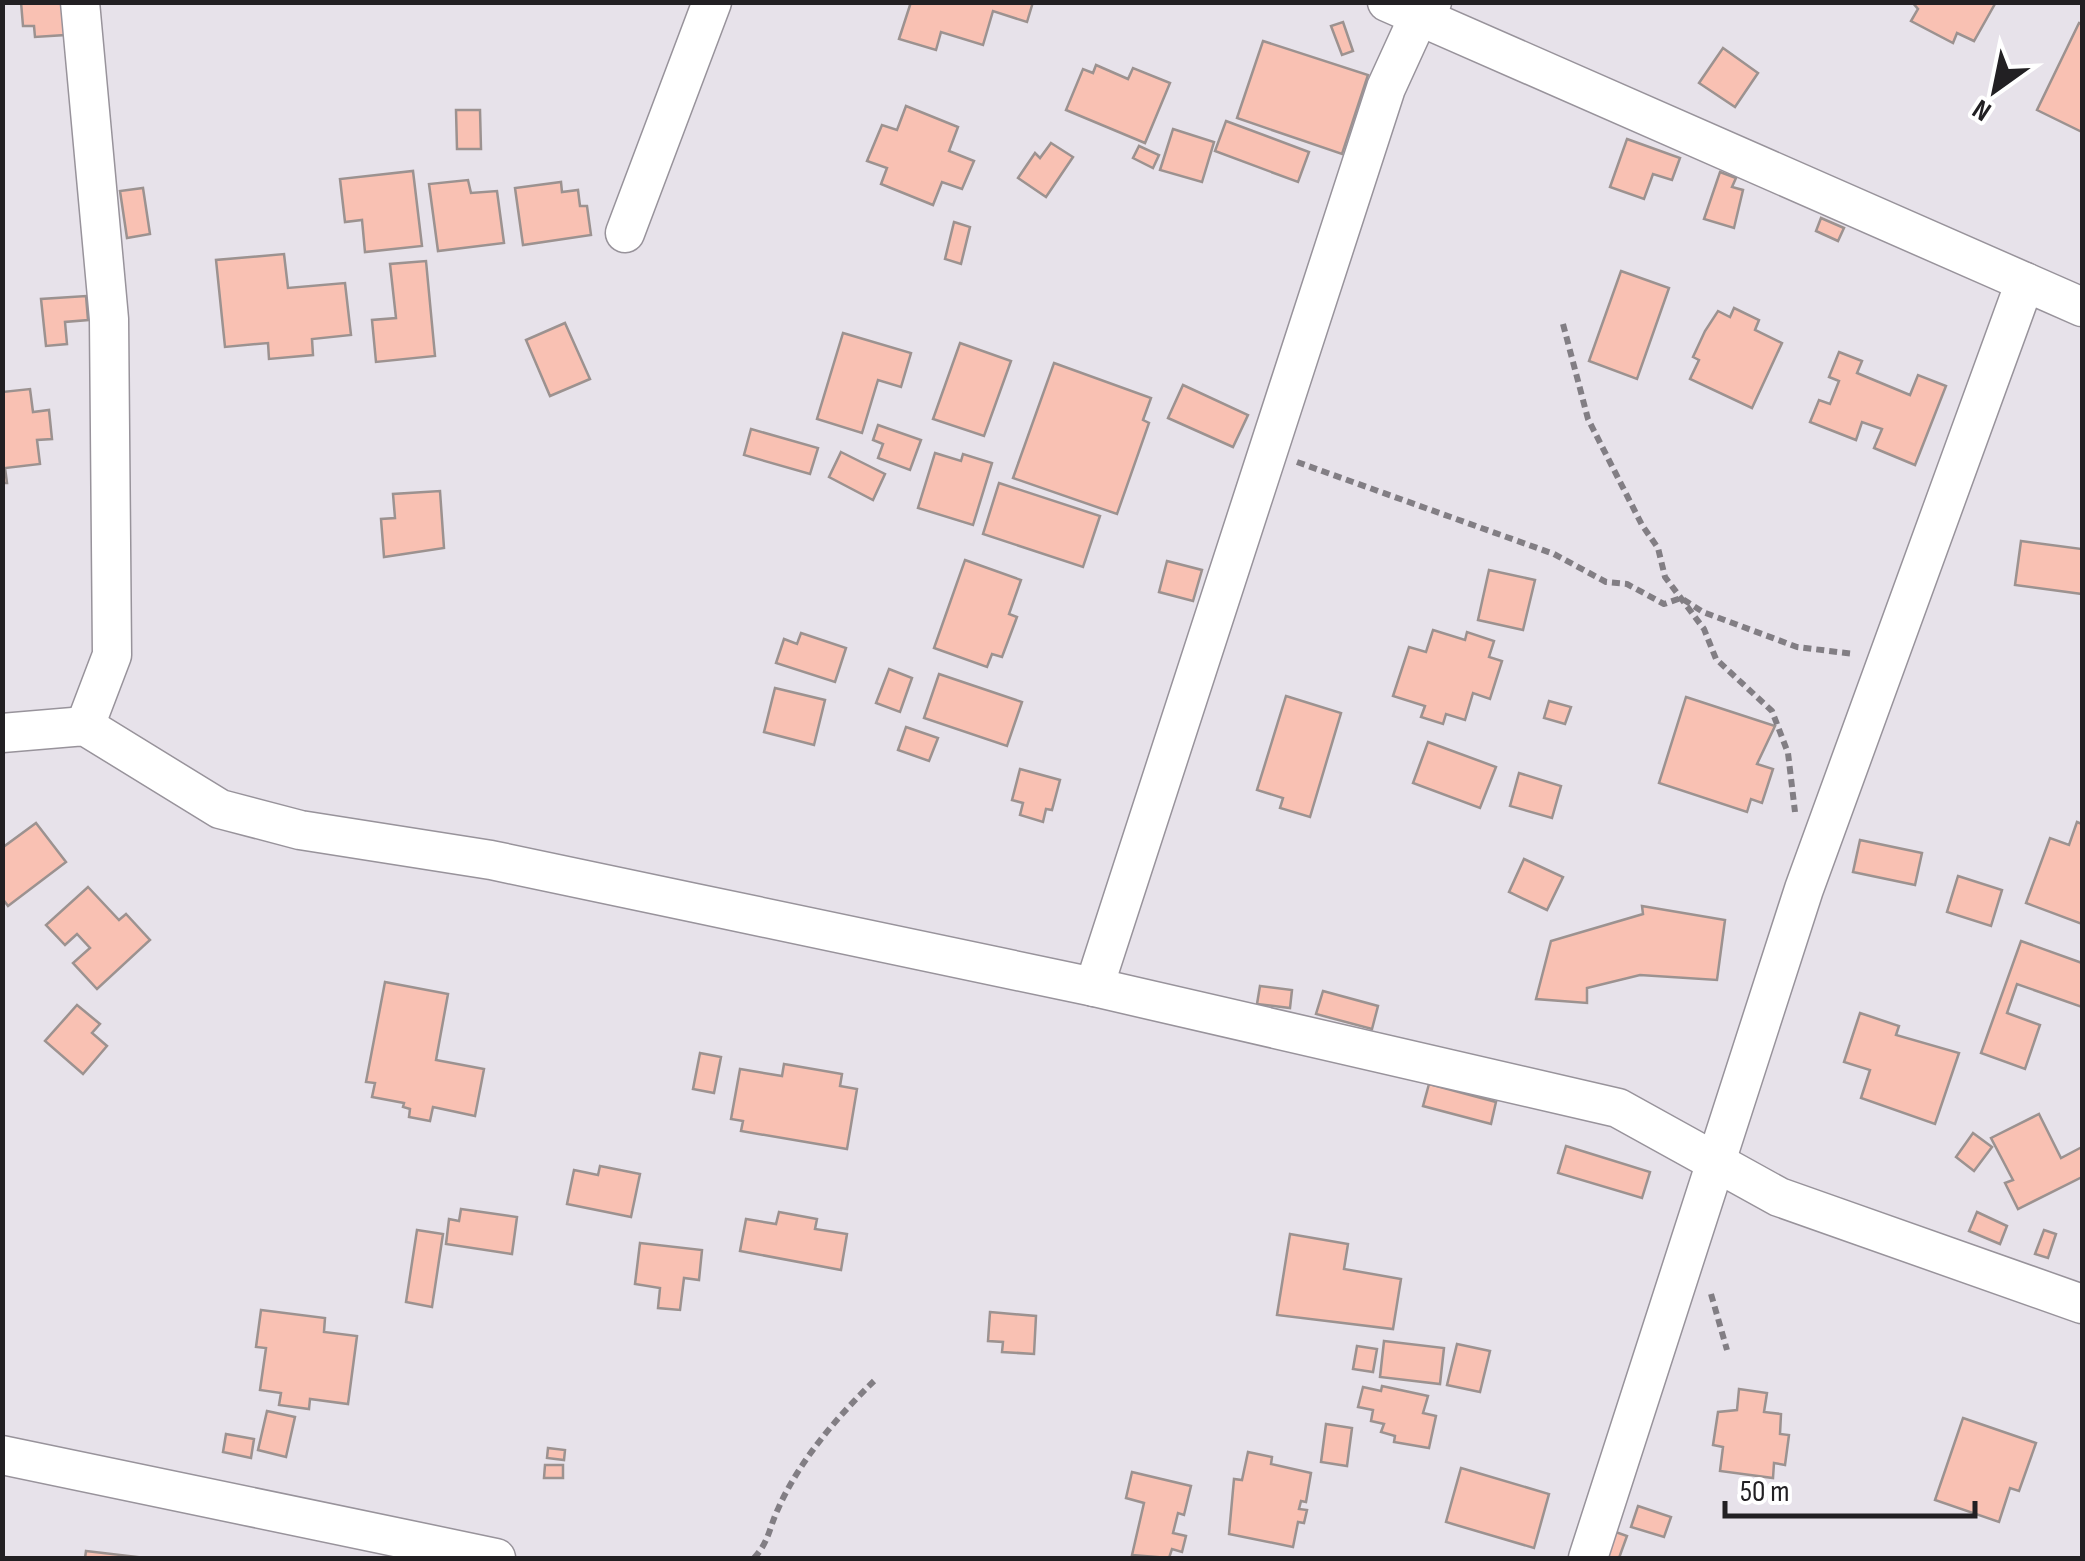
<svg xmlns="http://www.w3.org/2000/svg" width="2085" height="1561" font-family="'Sofia Sans Condensed',sans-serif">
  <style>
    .building { fill: #f9c1b3; stroke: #9c9290; stroke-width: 2.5 }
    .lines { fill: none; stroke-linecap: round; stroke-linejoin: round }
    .minor-casing { stroke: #98939b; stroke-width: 41 }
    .path { stroke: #827e84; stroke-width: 6; stroke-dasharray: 8 5; stroke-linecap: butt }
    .minor { stroke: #fff; stroke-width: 38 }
  </style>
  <rect width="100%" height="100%" fill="#e7e2ea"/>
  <g class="building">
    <path d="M21,2H62L65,35L35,37L34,26H23Z"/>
    <path d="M911,2H1033L1027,22L993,11L983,45L941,32L936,50L899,39Z"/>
    <path d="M1912,2H1996L1974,41L1957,33L1953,43L1911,21L1918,9Z"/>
    <path d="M1343,22L1353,51L1342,55L1331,26Z"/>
    <path d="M2079,23L2082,24V132L2037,110Z"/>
    <path d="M1263,41L1368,75L1342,154L1237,118Z"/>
    <path d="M1723,48L1758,73L1735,107L1699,83Z"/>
    <path d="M1096,65L1128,79L1133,68L1170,83L1145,143L1066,110L1083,69L1093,73Z"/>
    <path d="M906,106L958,127L949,151L974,161L962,189L942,182L933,205L881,184L887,168L867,161L882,125L897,130Z"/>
    <path d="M456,110H480L481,149H457Z"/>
    <path d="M1226,121L1309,152L1298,182L1215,151Z"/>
    <path d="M1173,129L1214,142L1202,182L1160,170Z"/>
    <path d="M1627,139L1680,158L1672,180L1653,174L1644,199L1610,187Z"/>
    <path d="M1051,143L1073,157L1046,197L1018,178L1035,153L1040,158Z"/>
    <path d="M1139,146L1159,155L1153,168L1133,158Z"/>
    <path d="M413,171L422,246L365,252L362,220L345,222L340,179Z"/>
    <path d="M1720,172L1736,178L1732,187L1743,190L1734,228L1704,219Z"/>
    <path d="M468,180L471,193L497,191L504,243L438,251L429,184Z"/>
    <path d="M561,182L562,192L578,190L580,206H587L591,235L523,245L515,188Z"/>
    <path d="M143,188L150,234L127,238L120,191Z"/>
    <path d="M1821,218L1844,228L1838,241L1816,231Z"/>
    <path d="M954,222L970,227L961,264L945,259Z"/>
    <path d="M284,254L288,288L345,283L351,335L312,339L313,355L269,359L268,343L225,347L216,260Z"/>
    <path d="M426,261L435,356L376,362L372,320L396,318L390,264Z"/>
    <path d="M1621,271L1669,288L1637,379L1589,361Z"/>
    <path d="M86,296L88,320L65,322L67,344L46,346L41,299Z"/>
    <path d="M1734,308L1759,320L1755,330L1782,343L1752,408L1690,379L1699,360L1693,357L1705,331L1718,311L1730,317Z"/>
    <path d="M565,323L590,379L550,396L526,340Z"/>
    <path d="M843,333L911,353L901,387L878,380L862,433L817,419Z"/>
    <path d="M960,343L1011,361L984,436L933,419Z"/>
    <path d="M1839,352L1862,361L1857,373L1910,395L1918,375L1946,386L1915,465L1874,448L1882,429L1862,422L1856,440L1810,422L1819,400L1830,404L1839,381L1829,377Z"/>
    <path d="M1054,363L1151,398L1143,420L1149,423L1117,514L1013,478Z"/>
    <path d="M1183,385L1248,415L1233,447L1168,418Z"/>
    <path d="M30,389L33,412L49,410L52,439L37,440L40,464L5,468L7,483H2V392Z"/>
    <path d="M878,425L921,440L910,470L878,458L883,444L873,440Z"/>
    <path d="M751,429L818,448L810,474L744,455Z"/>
    <path d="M841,452L885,474L873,500L829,477Z"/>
    <path d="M935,453L961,461L963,454L992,463L973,525L918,508Z"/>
    <path d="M999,483L1100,516L1083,567L983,534Z"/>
    <path d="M440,491L444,548L384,557L381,519L395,518L393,494Z"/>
    <path d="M2021,541L2082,549V594L2015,585Z"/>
    <path d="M965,560L1021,580L1009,614L1017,617L1002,657L992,654L987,667L934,648Z"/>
    <path d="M1167,561L1202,570L1193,601L1159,592Z"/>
    <path d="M1489,570L1535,580L1523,630L1478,620Z"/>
    <path d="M1433,630L1465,640L1467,632L1494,641L1489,657L1502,661L1490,699L1473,693L1465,720L1446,714L1443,724L1421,717L1425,706L1393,696L1409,647L1426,652Z"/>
    <path d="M801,633L846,648L835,682L776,663L784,639L797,644Z"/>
    <path d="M889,669L912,678L900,712L876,703Z"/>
    <path d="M939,674L1022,702L1007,746L924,718Z"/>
    <path d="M775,688L825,700L814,745L764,732Z"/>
    <path d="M1286,696L1341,713L1310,817L1280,808L1283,798L1257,790Z"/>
    <path d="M1686,697L1775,726L1757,764L1773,769L1762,803L1751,799L1747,812L1659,783Z"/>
    <path d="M1549,701L1571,707L1565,724L1544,718Z"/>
    <path d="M906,727L938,738L929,761L898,750Z"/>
    <path d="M1428,742L1496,767L1480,808L1413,783Z"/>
    <path d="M1020,769L1060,780L1052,810L1046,809L1043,822L1020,815L1023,803L1012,800Z"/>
    <path d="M1519,773L1561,786L1552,818L1510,806Z"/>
    <path d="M2077,822L2082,824V924L2026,903L2050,838L2069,845Z"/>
    <path d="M36,823L66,862L8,906L2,898V848Z"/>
    <path d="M1860,840L1922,853L1915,885L1853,872Z"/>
    <path d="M1524,859L1563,877L1547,910L1509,892Z"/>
    <path d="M1958,876L2002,890L1991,926L1947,912Z"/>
    <path d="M88,887L119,920L126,914L150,940L97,989L73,963L90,948L77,934L65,945L46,925Z"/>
    <path d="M1642,906L1725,920L1717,980L1640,975L1587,988V1003L1536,999L1551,941L1643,914Z"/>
    <path d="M2021,941L2082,963V1007L2017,984L2007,1013L2040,1025L2025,1069L1981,1053Z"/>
    <path d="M385,982L448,994L436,1060L484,1069L475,1116L433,1107L430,1121L409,1117L410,1109L403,1107L404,1103L372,1097L375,1083L366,1082Z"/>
    <path d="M1260,986L1292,990L1290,1008L1257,1004Z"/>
    <path d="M1323,991L1378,1006L1372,1029L1316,1014Z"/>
    <path d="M77,1005L100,1024L92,1033L107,1046L83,1074L45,1041Z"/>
    <path d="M1860,1013L1899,1026L1896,1035L1959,1053L1935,1124L1861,1098L1870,1070L1844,1062Z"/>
    <path d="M700,1053L721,1057L714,1093L693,1089Z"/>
    <path d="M784,1064L842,1074L840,1086L857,1089L847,1149L741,1131L743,1121L731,1119L740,1069L782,1076Z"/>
    <path d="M1429,1084L1496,1102L1491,1124L1423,1106Z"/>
    <path d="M2039,1114L2061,1158L2082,1147V1177L2018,1209L2005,1183L2013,1180L1991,1138Z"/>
    <path d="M1973,1133L1992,1147L1974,1171L1956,1157Z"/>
    <path d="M1566,1146L1650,1172L1642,1198L1558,1173Z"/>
    <path d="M600,1166L640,1174L631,1217L567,1204L574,1170L598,1175Z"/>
    <path d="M461,1209L517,1217L512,1254L446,1244L449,1219L459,1221Z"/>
    <path d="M779,1212L817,1219L815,1229L847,1234L841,1270L740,1251L746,1219L776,1224Z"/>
    <path d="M1977,1212L2007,1226L2000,1244L1969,1231Z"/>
    <path d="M417,1230L443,1234L432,1307L406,1302Z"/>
    <path d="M2044,1230L2056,1234L2048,1258L2035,1254Z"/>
    <path d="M1290,1234L1348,1244L1344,1269L1401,1279L1393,1329L1277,1315Z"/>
    <path d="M640,1243L702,1250L699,1280L684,1278L680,1310L658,1308L660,1288L635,1284Z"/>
    <path d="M261,1310L325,1318L324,1332L357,1336L348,1404L310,1399L309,1409L279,1405L281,1393L260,1390L266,1348L256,1347Z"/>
    <path d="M990,1312L1036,1316L1034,1354L1002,1352L1003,1342L988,1341Z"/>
    <path d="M1384,1341L1444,1348L1440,1384L1380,1377Z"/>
    <path d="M1457,1344L1490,1351L1480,1392L1447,1385Z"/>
    <path d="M1357,1346L1377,1349L1373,1372L1353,1369Z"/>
    <path d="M1382,1386L1428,1396L1423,1413L1436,1416L1429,1448L1394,1442L1395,1436L1381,1432L1384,1424L1371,1421L1373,1410L1358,1407L1363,1387L1381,1391Z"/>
    <path d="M1739,1389L1767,1393L1764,1412L1781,1414L1780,1434L1789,1435L1785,1465L1774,1463L1773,1478L1720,1471L1723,1447L1713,1445L1718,1412L1737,1410Z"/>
    <path d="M267,1411L295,1417L286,1457L258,1450Z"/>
    <path d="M1963,1418L2036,1443L2019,1491L2010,1488L1999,1522L1935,1500Z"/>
    <path d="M1326,1424L1352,1428L1347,1466L1321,1462Z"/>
    <path d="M226,1434L254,1439L251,1458L223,1452Z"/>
    <path d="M548,1448L565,1450L564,1460L547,1458Z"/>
    <path d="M1248,1452L1272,1457L1271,1464L1311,1473L1306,1502L1301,1501L1299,1509L1307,1510L1304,1523L1298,1522L1293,1547L1229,1534L1234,1479L1242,1480Z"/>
    <path d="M545,1465H563V1478H544Z"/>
    <path d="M1461,1468L1549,1494L1534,1548L1446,1522Z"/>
    <path d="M1132,1472L1191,1486L1184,1515L1178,1513L1173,1533L1186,1536L1182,1552L1172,1549L1169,1558L1132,1555L1144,1503L1126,1498Z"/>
    <path d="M1638,1506L1671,1517L1664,1537L1631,1527Z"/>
    <path d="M1610,1530L1627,1536L1619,1558H1606Z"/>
    <path d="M86,1551L138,1557V1558H85Z"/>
  </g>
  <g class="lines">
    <defs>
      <g id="minor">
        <path d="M80,2L109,319L112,655L85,726"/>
        <path d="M1387,2L2082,307"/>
        <path d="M625,233L712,2"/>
        <path d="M2,733L85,726L220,809L300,830L491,860L695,903L1094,987L1618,1108L1779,1197L2082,1304"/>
        <path d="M1094,987L1386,88L1418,18L1432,2"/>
        <path d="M2,1455L496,1558"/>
        <path d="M1588,1558L1804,889L2025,282"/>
      </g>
    </defs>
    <use href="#minor" class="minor-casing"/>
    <g class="path">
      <path d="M1563,324L1588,419L1642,525L1658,548L1665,577L1704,629L1716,659L1772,711L1788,753L1795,812"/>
      <path d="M1297,462L1554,554L1606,582L1627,584L1664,604L1681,598L1703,612L1797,647L1854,654"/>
      <path d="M1711,1294L1727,1350"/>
      <path d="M754,1558C769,1542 769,1528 778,1509C799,1461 837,1417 874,1381"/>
    </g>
    <use href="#minor" class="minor"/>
  </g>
  <rect width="2085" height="1561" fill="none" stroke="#222023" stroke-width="10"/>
  <g transform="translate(1995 90) rotate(213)" stroke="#ffffff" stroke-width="8" paint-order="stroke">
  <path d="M0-8L18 38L0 25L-18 38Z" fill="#222023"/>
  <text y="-15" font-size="28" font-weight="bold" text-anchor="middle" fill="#222023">N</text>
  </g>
  <path d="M1725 1501v15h250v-15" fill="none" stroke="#222023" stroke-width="5"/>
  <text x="1740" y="1501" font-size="30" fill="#222023" stroke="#ffffff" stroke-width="8" paint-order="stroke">50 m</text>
</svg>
